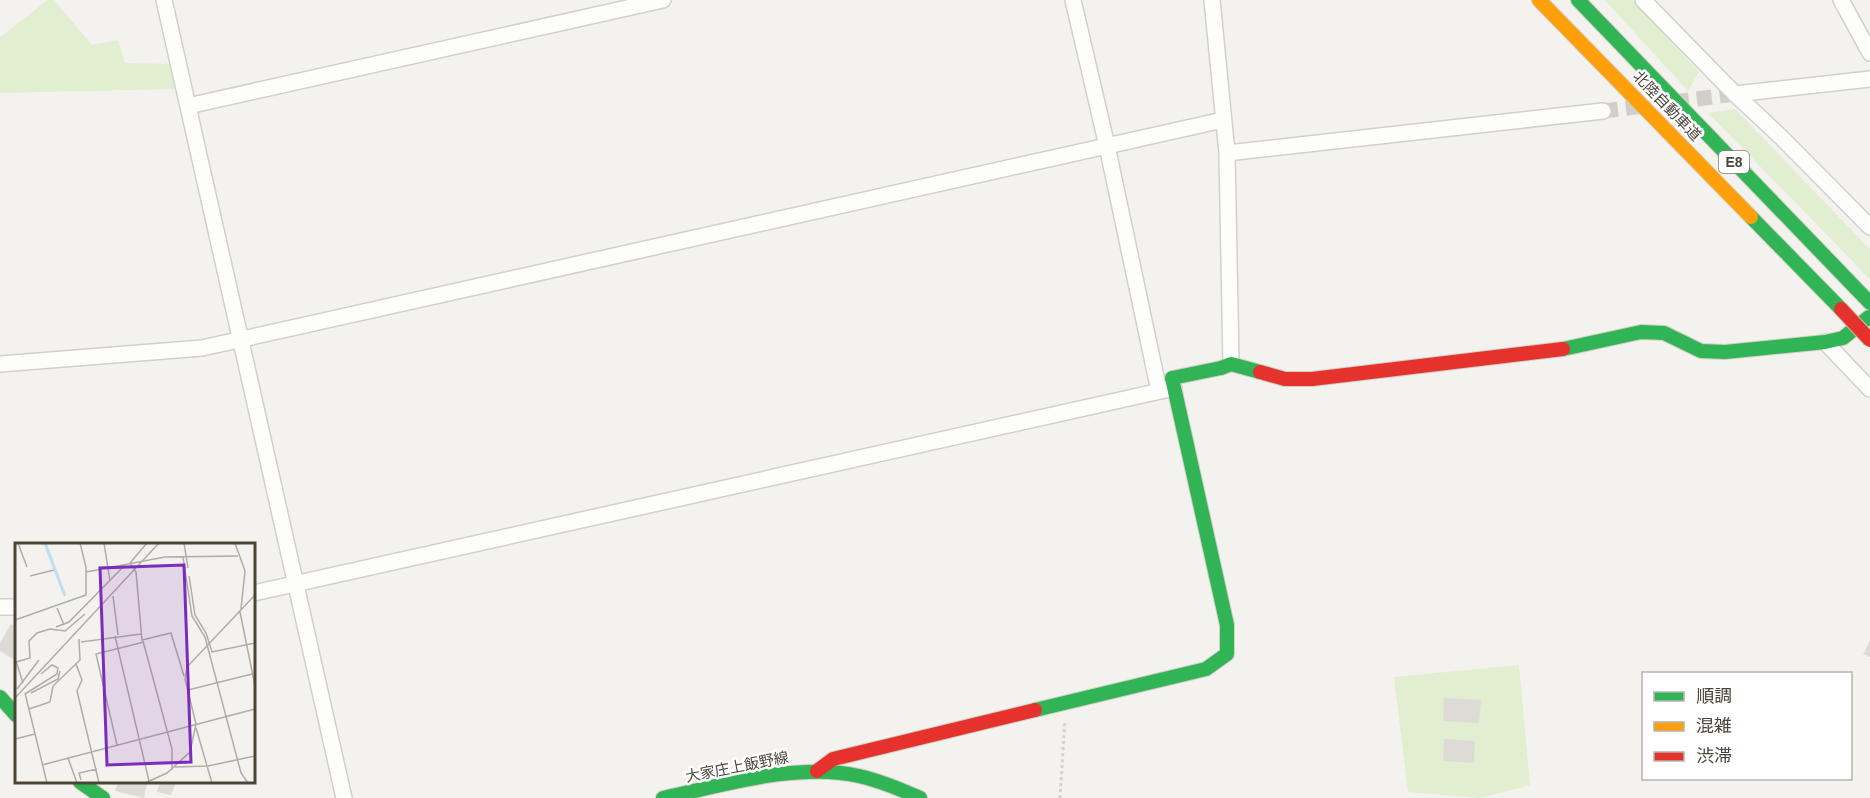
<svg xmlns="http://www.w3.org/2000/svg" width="1870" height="798" font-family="Arial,'Noto Sans JP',sans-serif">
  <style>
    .green { fill: #e1eecf }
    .building { fill: #dedbd6 }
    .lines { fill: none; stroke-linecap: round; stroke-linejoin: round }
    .street-tunnel { stroke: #d2cfca; stroke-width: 15; stroke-dasharray: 15 8; stroke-linecap: butt }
    .street-casing { stroke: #d2d0cb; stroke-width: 18 }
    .fast-casing { stroke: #d3cfc5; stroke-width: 16 }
    .slow-casing { stroke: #d3cfc5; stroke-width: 16 }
    .jam-casing { stroke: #d3cfc5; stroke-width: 16 }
    .path { stroke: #d3d2cc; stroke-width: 3; stroke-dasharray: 3 3; stroke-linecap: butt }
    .street { stroke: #fdfdfc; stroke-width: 15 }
    .fast { stroke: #30b455; stroke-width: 14 }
    .slow { stroke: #ff9f0a; stroke-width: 14 }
    .jam { stroke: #e5322d; stroke-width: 14 }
    .jam-bridge-casing { stroke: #ccbfa9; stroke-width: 16; stroke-linecap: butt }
    .jam-bridge { stroke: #e5322d; stroke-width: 14 }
    .labels { text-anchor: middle; stroke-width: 5; stroke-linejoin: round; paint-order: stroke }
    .shield { fill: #fff; stroke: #817c74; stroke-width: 1.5 }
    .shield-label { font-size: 14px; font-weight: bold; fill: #4b4439 }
    .street-label { font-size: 15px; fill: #4b4439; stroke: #fff }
    .inset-river { fill: none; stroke: #c0ddf1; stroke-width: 3 }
    .inset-road { fill: none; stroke: #b0aca6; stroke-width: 1.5 }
    .view { fill: #7b2cbf; fill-opacity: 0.15; stroke: #7b2cbf; stroke-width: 3 }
    .inset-edge { fill: none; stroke: #4b4439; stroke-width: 3 }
  </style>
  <rect width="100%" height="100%" fill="#f4f2ee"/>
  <g class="green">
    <path d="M48,0H54L92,45L118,40L125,63L172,64L178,89L0,93V37Z"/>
    <path d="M1605,0H1632L1699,72L1688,91Z"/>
    <path d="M1735,109L1870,249V279L1708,113Z"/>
    <path d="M1519,665L1530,785L1480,798L1408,792L1394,677Z"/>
  </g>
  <g class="building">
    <path d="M11,624L16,627V661L0,651V643Z"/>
    <path d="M1870,641V657L1863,654Z"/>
    <path d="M1444,698L1481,700L1479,723L1443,721Z"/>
    <path d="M1444,739L1475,741L1474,763L1443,761Z"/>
    <path d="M118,782H147L144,798L115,791Z"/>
    <path d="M160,782H176L171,795L157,792Z"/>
  </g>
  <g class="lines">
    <g class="street-tunnel">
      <path d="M1674,102L1735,94"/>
      <path d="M1603,111L1645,106"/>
    </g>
    <defs>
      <g id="street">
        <path d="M164,0L344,798"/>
        <path d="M1073,0L1107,146L1159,391"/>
        <path d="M1212,0L1227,153L1231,364"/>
        <path d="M1643,0L1735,94L1781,137L1870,227"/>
        <path d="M1841,0L1870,53"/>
        <path d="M1735,94L1870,79"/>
        <path d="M188,106L663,0"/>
        <path d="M1227,153L1603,111"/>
        <path d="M1825,342L1870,389"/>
        <path d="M0,364L202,348L1223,120"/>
        <path d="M254,593L1174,388"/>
        <path d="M0,607H16"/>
      </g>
      <g id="fast">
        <path d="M1578,0L1870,303"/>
        <path d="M1751,217L1841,309"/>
        <path d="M1563,349L1641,332L1664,333L1701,351L1725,352L1825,342L1843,338L1869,317"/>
        <path d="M0,697L16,715"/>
        <path d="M1035,710L1206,669L1227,654V625L1172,378L1221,368L1231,364L1260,372"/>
        <path d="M80,782L103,798"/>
        <path d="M663,798C724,785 797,762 859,776C881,781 900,789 920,798"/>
      </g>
      <path id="slow" d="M1539,0L1751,217"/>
      <g id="jam">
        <path d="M1260,372L1285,379H1312L1563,349"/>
        <path d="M817,771L833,759L1035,710"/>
      </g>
    </defs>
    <use href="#street" class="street-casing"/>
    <use href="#fast" class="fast-casing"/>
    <use href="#slow" class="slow-casing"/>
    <use href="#jam" class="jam-casing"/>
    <path class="path" d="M1060,798L1065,720"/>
    <use href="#street" class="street"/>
    <use href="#fast" class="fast"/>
    <use href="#slow" class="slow"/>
    <use href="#jam" class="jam"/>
    <defs>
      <path id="jam-bridge" d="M1841,309L1870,340"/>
    </defs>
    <use href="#jam-bridge" class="jam-bridge-casing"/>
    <use href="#jam-bridge" class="jam-bridge"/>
  </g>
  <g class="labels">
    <rect class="shield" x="1719" y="151" width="30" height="22" rx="4.5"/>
    <g class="shield-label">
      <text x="1734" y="167">E8</text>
    </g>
    <g class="street-label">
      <text transform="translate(1667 106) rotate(46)" y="5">北陸自動車道</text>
      <text transform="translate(737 767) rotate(-11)" y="5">大家庄上飯野線</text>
    </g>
  </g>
  <g transform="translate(15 543)">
    <rect width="240" height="240" fill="#f4f2ee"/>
    <path class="inset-river" d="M30,0L50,53"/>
    <path class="inset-road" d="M3,0L12,24M89,0L95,38M169,0L173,25M220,0L230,28L226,66M168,14L177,73L190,94L226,230L233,240M115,20L121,29L127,97L156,90L169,133M115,20L132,0M71,29L150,14L223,13M15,33L39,27M174,33L180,72L191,90L197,109L240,100M98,53L103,92M42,65L49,82M225,69L240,143M0,77L71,52V24L65,0M41,84L54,79L111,21M100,93L134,238M128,98L157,206V227M66,99L126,91M1,118L8,140M1,119L15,115L14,98L22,90L35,86L50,88L70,71M61,121L67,137L62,148L84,240M2,146L24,117M173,147L237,131M10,150L32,240M16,150L43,136L45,128M10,151L42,131L43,125L37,122L26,131M0,155L144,0M14,166L35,159L38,143L65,117L64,96M181,185L197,240M0,196L20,191M102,202L81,111L129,99M53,215L62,240M27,222L240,166M160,224L193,223L240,213M66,237L64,230L82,226M130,240L152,230L175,209L181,181L170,136L172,124L240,52"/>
    <path class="view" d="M169,22L176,219L92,222L85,25Z"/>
    <rect width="240" height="240" class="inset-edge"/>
  </g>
  <rect x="1642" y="672" width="210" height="108" fill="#ffffff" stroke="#b7b4b0" stroke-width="1.5"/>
  <rect x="1654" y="692" width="30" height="9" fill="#30b455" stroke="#b7b4b0" stroke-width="1.5"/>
  <text x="1696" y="702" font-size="18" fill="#4b4439">順調</text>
  <rect x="1654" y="722" width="30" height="9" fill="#ff9f0a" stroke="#b7b4b0" stroke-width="1.5"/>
  <text x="1696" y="732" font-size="18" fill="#4b4439">混雑</text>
  <rect x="1654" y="752" width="30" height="9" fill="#e5322d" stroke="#b7b4b0" stroke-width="1.5"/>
  <text x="1696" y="762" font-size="18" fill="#4b4439">渋滞</text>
</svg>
